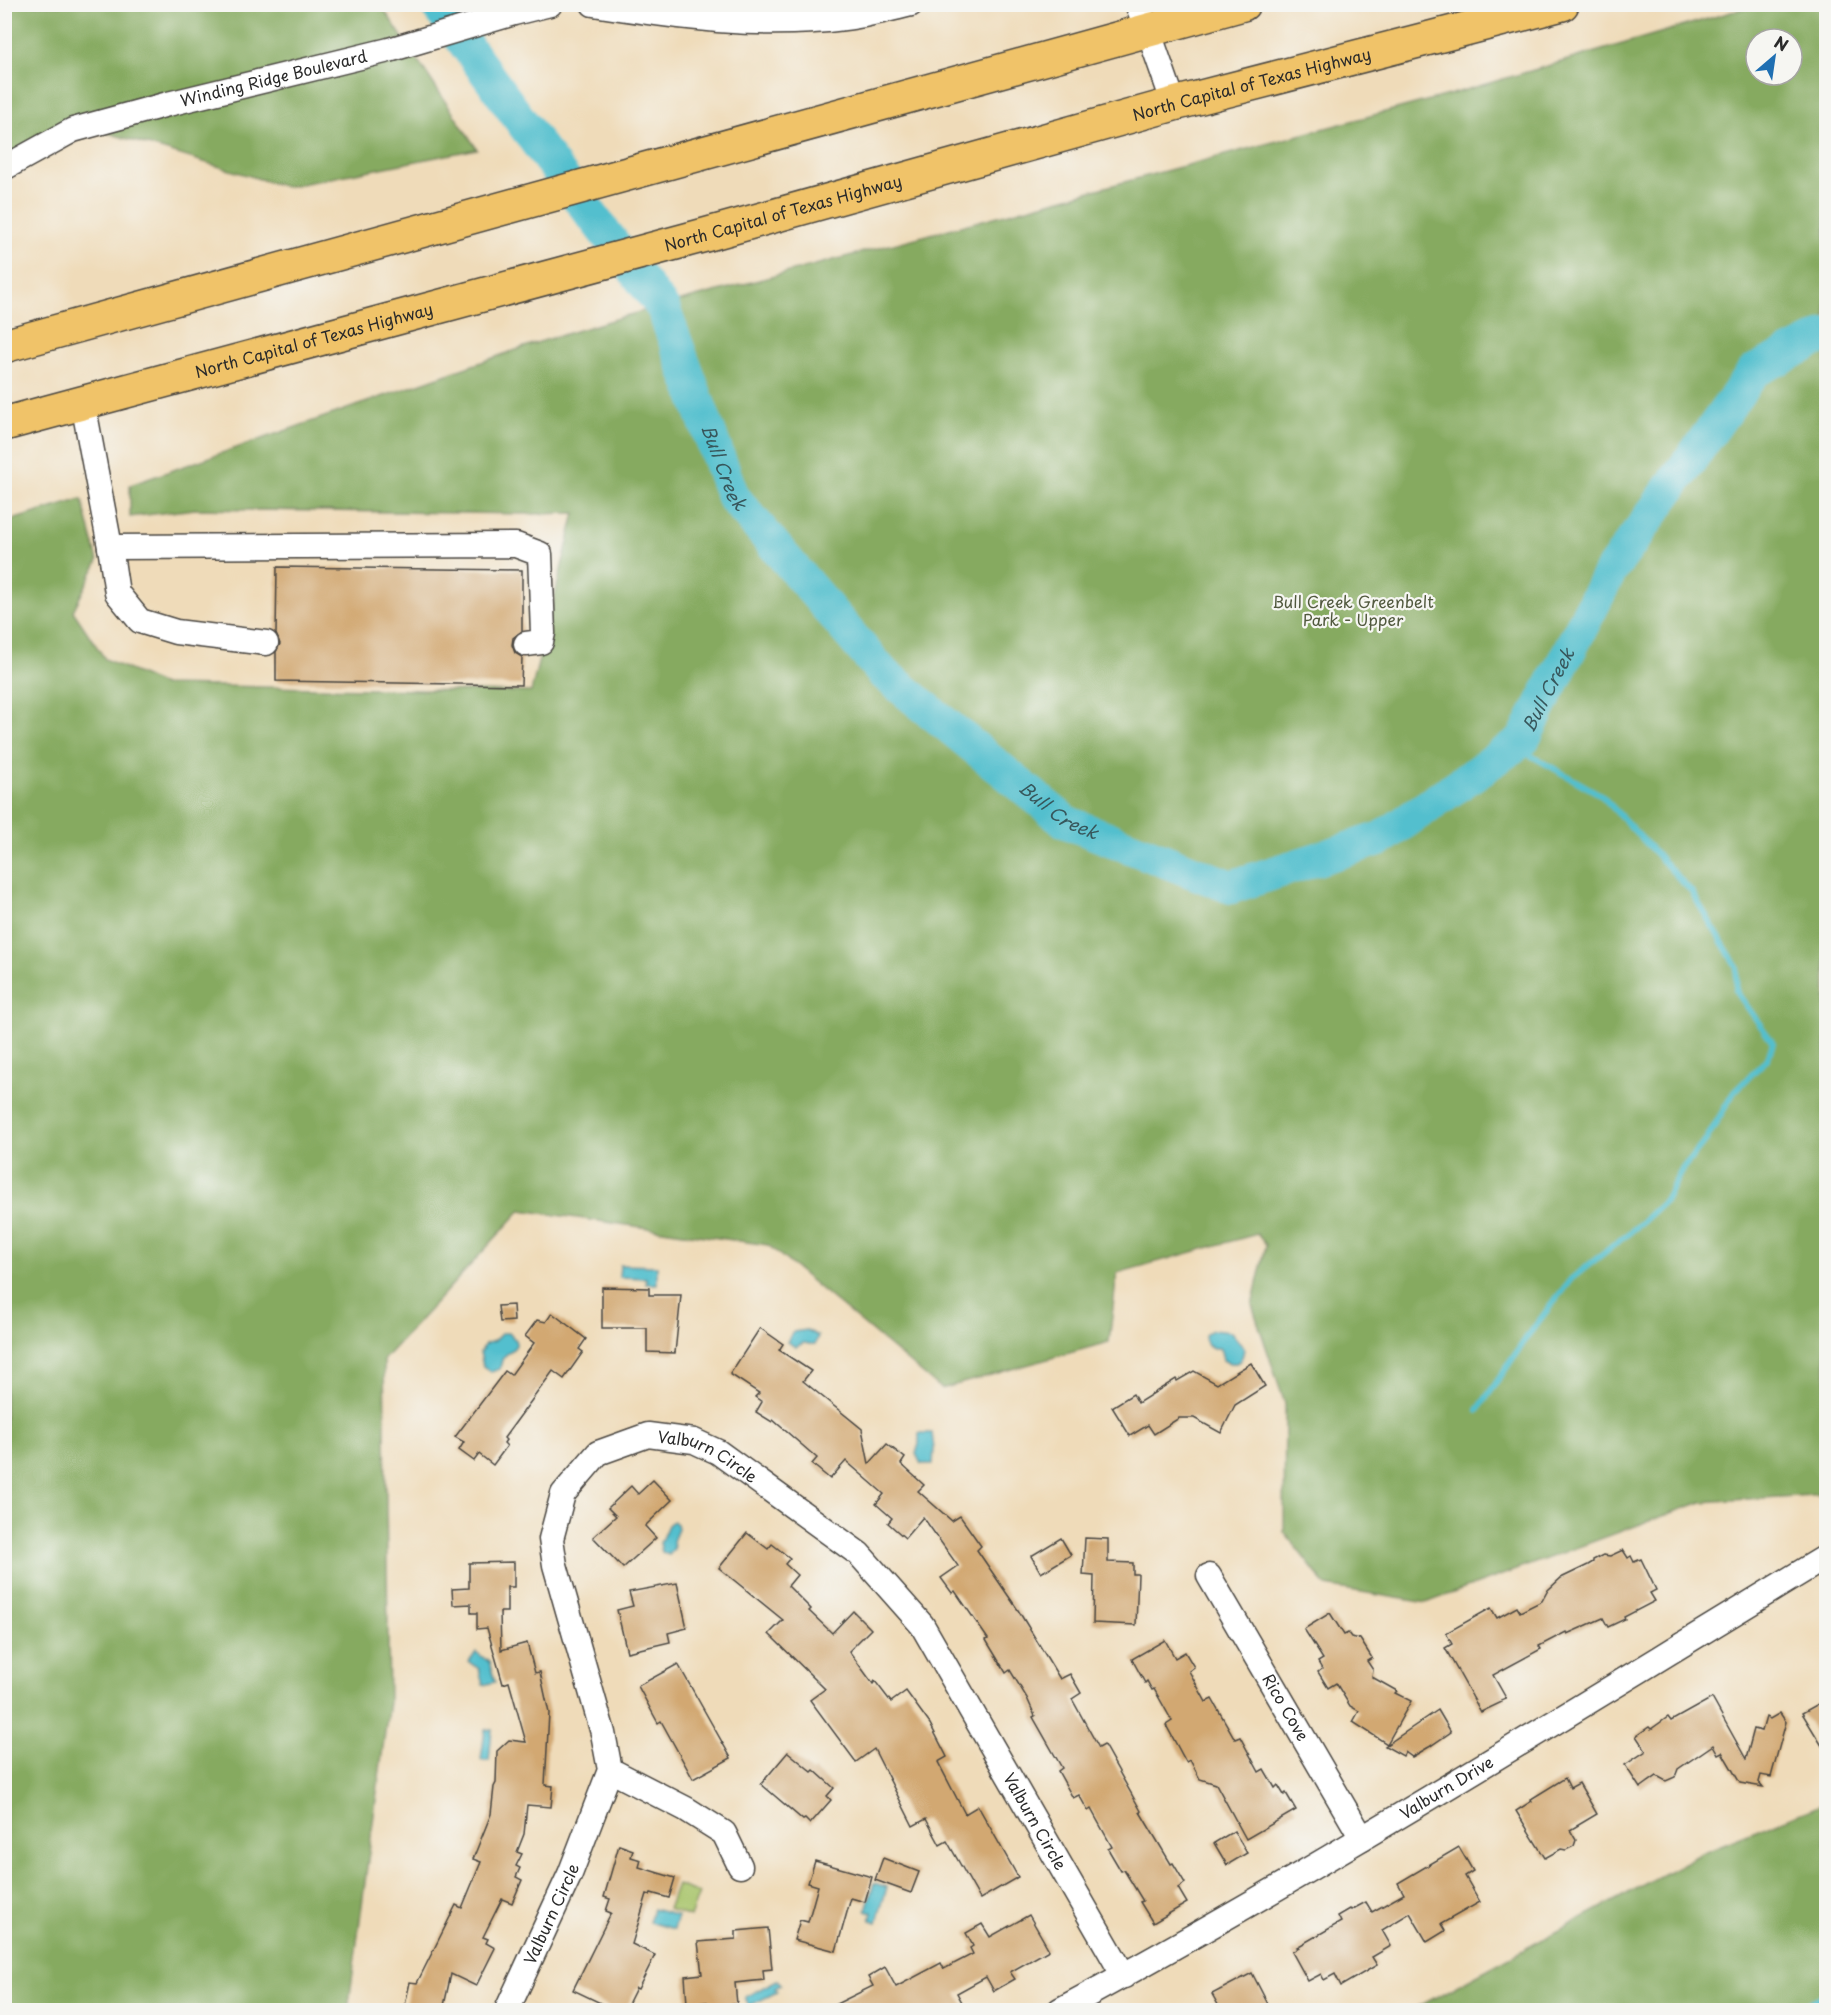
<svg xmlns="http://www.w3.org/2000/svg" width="1831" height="2015" font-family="'Playpen Sans',sans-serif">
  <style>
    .green { fill: #a9c56c; stroke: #6a784c; stroke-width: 1.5 }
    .forest { fill: #86aa60; stroke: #586a46; stroke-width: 1.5; fill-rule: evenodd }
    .water { fill: #53bfce; stroke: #3f757c; stroke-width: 1.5 }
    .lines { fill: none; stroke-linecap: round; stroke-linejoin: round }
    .stream { stroke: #53bfce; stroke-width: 6 }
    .river { stroke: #53bfce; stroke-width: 34 }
    .building { fill: #d2a872 }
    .minor-casing { stroke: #484540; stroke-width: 27 }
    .highway-casing { stroke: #484540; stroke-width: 36 }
    .minor { stroke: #fff; stroke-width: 24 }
    .highway { stroke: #f0c369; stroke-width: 33 }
    .labels { text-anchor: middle; stroke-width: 4.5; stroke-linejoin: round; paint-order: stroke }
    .street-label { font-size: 16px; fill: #2b2b2b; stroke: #f6f6f2 }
    .park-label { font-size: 16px; fill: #51593e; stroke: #f6f6f2 }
    .water-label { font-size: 18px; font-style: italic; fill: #37575c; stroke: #f6f6f2 }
  </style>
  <rect width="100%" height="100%" fill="#f6f6f2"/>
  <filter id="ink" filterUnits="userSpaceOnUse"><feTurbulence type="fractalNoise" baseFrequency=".0167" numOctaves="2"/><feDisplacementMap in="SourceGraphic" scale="12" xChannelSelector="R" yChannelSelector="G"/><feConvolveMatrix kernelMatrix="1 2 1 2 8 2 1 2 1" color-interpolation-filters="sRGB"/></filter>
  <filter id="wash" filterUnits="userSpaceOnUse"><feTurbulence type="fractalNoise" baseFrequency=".008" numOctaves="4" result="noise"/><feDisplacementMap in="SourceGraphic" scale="24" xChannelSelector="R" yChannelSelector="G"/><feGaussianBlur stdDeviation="1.35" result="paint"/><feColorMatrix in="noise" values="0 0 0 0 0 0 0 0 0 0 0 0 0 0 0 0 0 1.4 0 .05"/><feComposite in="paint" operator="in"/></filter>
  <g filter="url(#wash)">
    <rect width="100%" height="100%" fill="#efdbb9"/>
    <path class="green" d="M677,1885L699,1893L690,1917L668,1909Z"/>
    <g class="forest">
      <path d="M5,5H381L477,149L286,187L98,130L5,175Z"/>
      <path d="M1755,5H1826V1494L1701,1502L1426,1603L1326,1586L1284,1532L1285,1404L1252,1305L1266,1245L1257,1234L1117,1273L1109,1342L941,1389L768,1245L521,1210L384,1359L389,1702L348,2010H5V522L82,499L98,561L73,611L105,659L163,685L531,692L575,513L531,514L195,509L130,517V485L536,343L625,316L1452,94ZM1756,39H1792V75H1756Z"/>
      <path d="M1826,1803V2010H1412L1706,1851Z"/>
    </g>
    <g class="water">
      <path d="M620,1265L657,1266V1284H646V1278L619,1277Z"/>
      <path d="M807,1330L818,1336L815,1344C804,1346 808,1339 796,1347L787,1342L793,1332Z"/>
      <path d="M1212,1330L1231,1332L1244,1348C1243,1363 1235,1367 1223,1360L1221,1351L1219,1348H1213L1206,1344L1205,1335Z"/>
      <path d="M502,1333H509C525,1348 510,1348 503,1358C501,1361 501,1365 500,1369L491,1372L483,1366L480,1352L485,1344L494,1341Z"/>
      <path d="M919,1433H932L934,1449L933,1464H921L916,1454L919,1444Z"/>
      <path d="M673,1521L677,1524L678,1529L673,1541L674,1549L669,1555L662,1552L660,1543L668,1525Z"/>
      <path d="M476,1652L489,1662L495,1682L483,1685L479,1669L469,1662Z"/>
      <path d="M492,1729L489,1761L481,1760L485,1730Z"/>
      <path d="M874,1883L887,1887L877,1922L870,1920L872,1912L866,1910Z"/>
      <path d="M653,1909L678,1916L674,1929L649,1922Z"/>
      <path d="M777,1980L781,1985L775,1988L777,1992L749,2006L745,1997Z"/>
    </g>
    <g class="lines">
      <g class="stream">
        <path d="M1478,1410L1529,1334L1571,1279L1639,1225L1665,1201L1683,1168L1706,1140L1734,1092L1768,1058L1773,1043L1736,991L1737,967L1691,891L1601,795L1514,746"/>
        <path d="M1795,2010L1820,1997L1826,1999"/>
      </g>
      <path class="river" id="s1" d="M436,4L550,161L663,308L733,497L882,672L1066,822L1231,887L1382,838L1523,740L1610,572L1754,371L1826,335"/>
    </g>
    <g id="blocks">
      <g class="building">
        <path d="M277,567L522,570V631L513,638L512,645L515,653L522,657L521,685L276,681V652L280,644L276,634Z"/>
        <path d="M602,1287L649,1288V1295H681L675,1353L647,1352V1328H602Z"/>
        <path d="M513,1305L514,1321L500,1322L498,1306Z"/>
        <path d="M552,1313L586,1339L579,1349L583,1352L564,1379L553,1371L504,1438L506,1440L504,1443L507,1446L493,1465L479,1454L474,1461L459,1450L464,1442L455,1437L505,1371L511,1375L534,1343L525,1336L537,1320L546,1322Z"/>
        <path d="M760,1328L783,1344L779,1350L811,1371L803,1381L862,1429L869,1464L887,1444L905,1458L901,1464L924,1485L918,1491L952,1521L960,1516L981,1546L977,1550L1018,1610L1060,1679L1070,1674L1081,1693L1072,1699L1099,1748L1104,1745L1141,1811L1140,1812L1171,1864L1173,1863L1185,1883L1178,1888L1187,1903L1153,1923L1140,1902L1143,1901L1124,1870L1121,1871L1108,1849L1112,1847L1091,1809L1088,1811L1079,1795L1073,1798L1058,1771L1062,1768L1033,1717L1035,1716L1027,1698L1010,1670L1006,1673L986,1640L988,1639L955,1591L952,1593L941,1578L958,1566L923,1517L905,1538L888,1523L892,1518L876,1504L884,1494L846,1461L830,1479L812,1464L817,1458L773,1420L772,1422L756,1412L762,1402L755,1397L759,1393L730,1374Z"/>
        <path d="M1251,1363L1265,1386L1235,1405L1221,1433L1194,1418H1179L1154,1434L1148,1425L1130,1436L1112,1407L1133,1394L1138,1403L1176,1379L1177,1381L1194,1371L1217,1384Z"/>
        <path d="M653,1480L672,1500L645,1526L656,1538L623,1568L593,1537L616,1516L608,1508L631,1486L638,1494Z"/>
        <path d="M747,1533L768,1549L772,1544L790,1558L785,1564L797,1575L788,1586L811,1609L809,1611L832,1633L853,1611L871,1629L849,1651L873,1684L875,1681L891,1702L906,1691L930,1724L947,1757L938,1762L965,1814L978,1806L1018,1877L980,1899L947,1841L940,1845L926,1819L913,1826L874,1749L856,1762L810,1700L825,1689L769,1634L783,1620L719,1568Z"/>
        <path d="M1061,1538L1071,1555L1041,1573L1031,1556Z"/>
        <path d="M1085,1538L1108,1539V1562L1133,1563V1574H1138L1136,1625L1093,1623L1094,1576L1083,1575Z"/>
        <path d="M1623,1550L1628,1558L1631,1556L1634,1562L1641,1559L1656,1590L1650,1593L1655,1601L1624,1617L1625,1619L1608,1627L1603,1618L1567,1634L1566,1632L1539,1646L1541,1649L1493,1675L1506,1698L1501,1700L1502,1702L1481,1712L1445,1648L1452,1644L1446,1633L1491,1608L1497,1618L1517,1607L1520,1612L1542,1601L1548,1590L1561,1578L1588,1565L1593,1562V1560L1603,1555L1610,1556Z"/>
        <path d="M514,1562V1587H507V1612H500L501,1650L527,1643L535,1673L540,1672L549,1713L545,1785L553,1786L551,1807L527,1805L524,1834L517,1852L522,1854L516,1866L520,1868L516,1877L522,1880L512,1903L502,1899L483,1937L488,1939L486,1943L495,1948L476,1986L451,1974L443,2010H404L410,1982L417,1983L456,1905L462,1908L481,1862L473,1859L491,1814L494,1787L496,1783L497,1751L509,1740L526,1742L509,1682L503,1684L487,1628L477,1629V1613H471V1604L453,1605L452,1589L469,1588V1563Z"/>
        <path d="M677,1583L687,1628L668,1633L670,1642L627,1652L617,1610L633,1606L629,1592Z"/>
        <path d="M1330,1613L1344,1635L1348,1633L1351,1637L1360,1639L1372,1658L1367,1661L1373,1670L1372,1677L1397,1691L1395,1693L1411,1701L1387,1744L1353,1722L1359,1711L1350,1706L1336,1683L1328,1688L1318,1672L1322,1669L1318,1662L1323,1659L1304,1629Z"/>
        <path d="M1165,1640L1175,1658L1185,1652L1194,1667L1189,1671L1206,1702L1212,1699L1235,1739L1240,1737L1259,1772L1264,1769L1275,1788L1278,1785L1284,1795L1286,1793L1296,1810L1246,1839L1216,1784L1200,1779L1190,1760L1186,1762L1166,1725L1172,1721L1154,1689L1152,1690L1147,1681L1145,1683L1132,1659Z"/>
        <path d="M678,1664L731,1758L693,1779L661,1721L658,1723L638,1686Z"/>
        <path d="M1712,1698L1746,1759L1754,1729L1762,1731L1766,1717L1770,1719L1780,1713L1786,1722L1771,1777L1761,1775L1759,1782L1763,1787L1740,1783L1722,1752L1718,1754L1713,1745L1678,1769L1675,1777L1666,1781L1657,1776L1640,1788L1625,1765L1646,1751L1636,1736L1649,1727L1651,1729L1668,1717L1671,1721Z"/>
        <path d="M1827,1699V1754L1802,1713Z"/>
        <path d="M1438,1710L1451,1732L1429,1747L1412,1757L1405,1752L1403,1756L1385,1746Z"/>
        <path d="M788,1752L812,1772L814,1770L834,1788L827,1796L831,1800L810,1824L805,1819L803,1820L761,1784Z"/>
        <path d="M1565,1778L1570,1788L1579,1783L1597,1814L1570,1830L1576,1840L1574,1846L1566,1850L1561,1849L1545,1858L1516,1811L1532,1801L1531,1799Z"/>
        <path d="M1234,1831L1247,1853L1227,1865L1214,1843Z"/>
        <path d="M619,1845L633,1850L631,1857L641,1860L639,1867L675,1878L669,1898L651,1893L650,1895L647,1894L632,1944L655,1955L638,1989L636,1988L625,2010H615L573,1990L611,1913L606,1911L610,1899L604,1897Z"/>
        <path d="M1459,1847L1473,1871L1465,1876L1480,1902L1441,1924L1445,1931L1427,1942L1410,1913L1382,1930L1391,1946L1372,1957L1377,1965L1341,1986L1335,1974L1324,1980L1321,1974L1308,1981L1292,1952L1299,1948L1297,1947L1341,1922L1338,1916L1350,1909L1351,1910L1366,1902L1372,1912L1404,1894L1398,1883Z"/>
        <path d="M883,1858L919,1872L911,1893L875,1880Z"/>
        <path d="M815,1861L872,1877L865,1902L851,1898L836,1951L794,1940L800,1920L808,1922L818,1886L808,1883Z"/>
        <path d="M1029,1915L1049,1950L1010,1972L1015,1979L994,1991L986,1977L957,1993L964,2006L956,2010H824L873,1986L868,1977L885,1967L896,1987L941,1963L944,1969L973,1954L970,1948L973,1946L966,1933L982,1924L990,1937Z"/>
        <path d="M768,1928L772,1969L763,1970L764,1980L735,1983L737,2004L708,2007L707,2002L687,2004L685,1976L702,1974L698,1942L736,1939V1931Z"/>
        <path d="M1252,1973L1271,2010H1221L1212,1994Z"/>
      </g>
    </g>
  </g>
  <g filter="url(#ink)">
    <use href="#blocks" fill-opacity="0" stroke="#484540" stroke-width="1.5"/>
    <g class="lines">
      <defs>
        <g id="minor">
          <path d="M593,4C676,17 759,29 844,18C866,16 889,9 911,4"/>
          <path d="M1137,4L1148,30L1174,104"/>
          <path id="s2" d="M4,168L73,130L168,104L389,50L514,13L550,4"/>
          <path d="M83,403L110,547L117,593L140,621L176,632L266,643"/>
          <path d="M110,547L516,545L540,554L543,633L541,642L526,644"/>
          <path id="s3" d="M1209,1576L1362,1838"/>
          <path d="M610,1770L686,1809L724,1833L740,1866"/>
          <path id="s4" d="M507,2010L570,1874L610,1770L603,1733L555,1565L551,1539L563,1494L598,1453L648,1435L694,1441L718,1452L859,1554L922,1625L1124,1976"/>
          <path id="s5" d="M1060,2010C1321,1869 1573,1710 1826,1557"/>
        </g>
        <g id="highway">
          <path d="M4,346L1243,4"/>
          <path id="s6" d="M4,424L705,235L1174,104L1562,4"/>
        </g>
      </defs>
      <use href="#minor" class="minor-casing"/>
      <use href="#highway" class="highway-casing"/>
      <use href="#minor" class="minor"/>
      <use href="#highway" class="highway"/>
    </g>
  </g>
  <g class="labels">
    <g class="street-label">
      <text dy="6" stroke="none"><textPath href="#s2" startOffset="286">Winding Ridge Boulevard</textPath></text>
      <text dy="6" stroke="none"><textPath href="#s6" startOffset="1293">North Capital of Texas Highway</textPath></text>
      <text dy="6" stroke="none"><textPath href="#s6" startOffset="807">North Capital of Texas Highway</textPath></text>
      <text dy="6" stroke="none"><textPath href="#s6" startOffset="321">North Capital of Texas Highway</textPath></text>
      <text dy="6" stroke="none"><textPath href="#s4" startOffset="718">Valburn Circle</textPath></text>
      <text dy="6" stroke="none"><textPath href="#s3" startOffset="152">Rico Cove</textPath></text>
      <text dy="6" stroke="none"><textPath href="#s5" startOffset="446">Valburn Drive</textPath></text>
      <text dy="6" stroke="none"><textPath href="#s4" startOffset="1222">Valburn Circle</textPath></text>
      <text dy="6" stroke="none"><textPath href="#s4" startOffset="106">Valburn Circle</textPath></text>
    </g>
    <g class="park-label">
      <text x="1353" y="608">Bull Creek Greenbelt<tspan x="1353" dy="18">Park - Upper</tspan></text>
    </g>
    <g class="water-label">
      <text dy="6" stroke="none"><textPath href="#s1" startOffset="550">Bull Creek</textPath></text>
      <text dy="6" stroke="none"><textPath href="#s1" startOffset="1612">Bull Creek</textPath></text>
      <text dy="6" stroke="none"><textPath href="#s1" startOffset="1036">Bull Creek</textPath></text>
    </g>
  </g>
  <rect width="1831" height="2015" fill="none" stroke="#f6f6f2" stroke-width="24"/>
  <g transform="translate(1774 57) rotate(29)"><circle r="28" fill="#f6f6f2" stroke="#a5a5a2" stroke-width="1.5"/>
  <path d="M0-4.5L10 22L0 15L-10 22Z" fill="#1f6fb2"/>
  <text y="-9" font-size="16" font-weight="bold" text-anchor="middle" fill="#2b2b2b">N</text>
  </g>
</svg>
